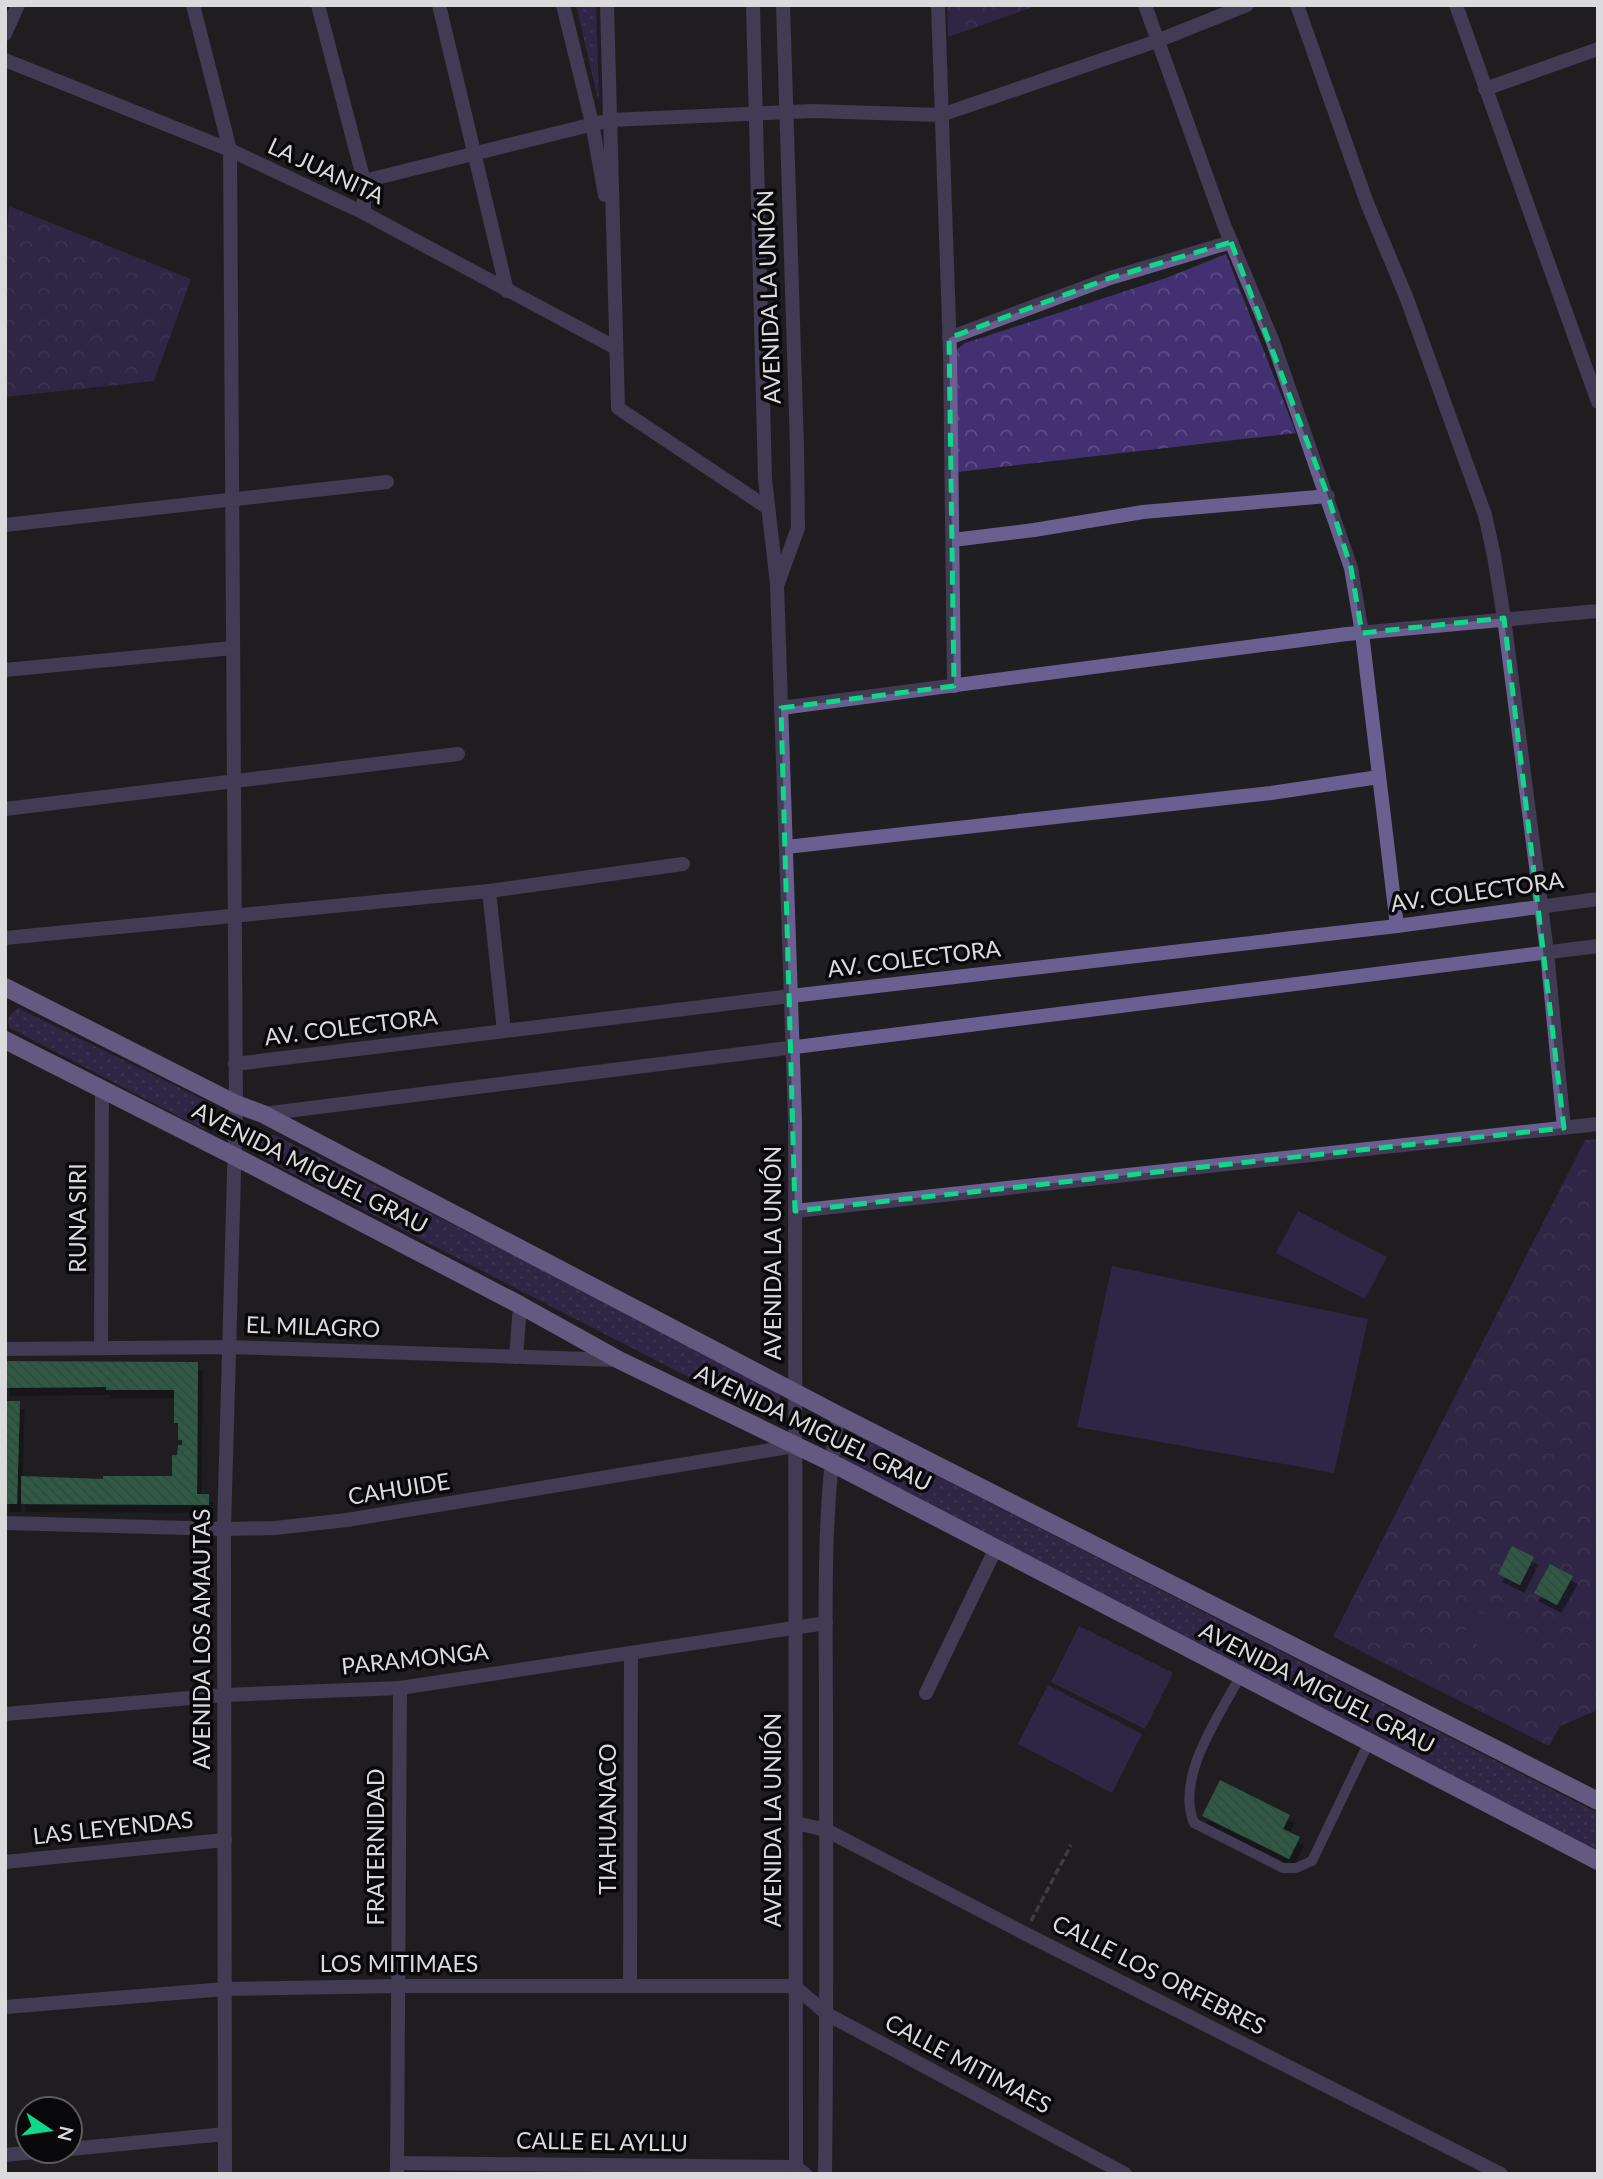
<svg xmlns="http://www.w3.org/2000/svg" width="1603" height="2179" font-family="Lato,sans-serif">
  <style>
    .grass { fill: url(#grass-dots) }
    .park { fill: url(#park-crowns) }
    .garden { fill: #433071 }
    .building { fill: url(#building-back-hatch); filter: url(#shadow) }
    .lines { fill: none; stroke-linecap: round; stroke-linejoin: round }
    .path { stroke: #636265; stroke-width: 3.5; stroke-dasharray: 7 3.5; stroke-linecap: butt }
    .service { stroke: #6a5f91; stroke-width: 10 }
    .minor { stroke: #6a5f91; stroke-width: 14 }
    .tertiary { stroke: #6a5f91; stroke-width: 14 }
    .primary { stroke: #b6a3f6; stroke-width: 18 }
    .marked { fill: none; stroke: #0ed98a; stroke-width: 5; stroke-dasharray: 14 9; stroke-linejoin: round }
    .labels { text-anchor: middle; stroke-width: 7; stroke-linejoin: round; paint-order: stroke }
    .street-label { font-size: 23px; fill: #dbdbdd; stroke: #09080a }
  </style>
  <defs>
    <pattern id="grass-dots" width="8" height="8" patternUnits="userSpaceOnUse" patternTransform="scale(1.75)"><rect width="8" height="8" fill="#433071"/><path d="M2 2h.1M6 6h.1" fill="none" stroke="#5e4d85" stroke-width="1.8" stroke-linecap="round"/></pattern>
    <pattern id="park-crowns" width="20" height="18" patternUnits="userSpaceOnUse" patternTransform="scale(1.75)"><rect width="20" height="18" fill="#433071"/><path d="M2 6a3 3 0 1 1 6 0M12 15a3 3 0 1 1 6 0" fill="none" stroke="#5e4d85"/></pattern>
    <pattern id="building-back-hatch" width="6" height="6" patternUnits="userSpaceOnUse" patternTransform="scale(1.75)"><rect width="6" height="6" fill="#44a171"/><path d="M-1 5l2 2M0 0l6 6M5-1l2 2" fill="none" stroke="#438463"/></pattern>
    <filter id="shadow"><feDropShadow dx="4.5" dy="8" stdDeviation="0" flood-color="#0009"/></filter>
  </defs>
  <rect width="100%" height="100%" fill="#1f1e21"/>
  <g class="grass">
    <path d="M576,5H596L599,99H598Z"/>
    <path d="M18,1008L212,1104L210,1119L203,1129L10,1028C5,1019 10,1014 18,1008Z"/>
    <path d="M268,1135H275L778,1388L780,1399L776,1413L768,1418L261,1157L259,1148L261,1139Z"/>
    <path d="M857,1435L1598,1813V1852L839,1460L840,1442L846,1436Z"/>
  </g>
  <g class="park">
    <path d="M947,5H1039L948,37Z"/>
    <path d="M9,206L191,279L154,381L5,397V254Z"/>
    <path d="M1226,254L1296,433L958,472L955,351L965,343L1166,278Z"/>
    <path d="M1598,1139V1710L1560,1726L1549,1746L1333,1637L1585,1140Z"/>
  </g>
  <g class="garden">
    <path d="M1598,1149V1302L1584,1150Z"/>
    <path d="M1298,1211L1387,1257L1365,1299L1276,1253Z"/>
    <path d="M1112,1266L1368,1319L1334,1473L1077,1427Z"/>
    <path d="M1475,1610L1537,1640L1524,1667L1462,1637Z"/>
    <path d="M1079,1626L1173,1673L1145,1729L1051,1682Z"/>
    <path d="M1048,1685L1142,1734L1112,1793L1018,1744Z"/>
  </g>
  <g class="building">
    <path d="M5,1361L198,1362L197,1494H209V1505L21,1504V1476L103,1479V1476H172V1455H177L178,1445H182V1440H178V1423H174V1390H106V1387L5,1388Z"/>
    <path d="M5,1401H20L17,1504H5Z"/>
    <path d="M1512,1546L1534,1557L1520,1585L1498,1574Z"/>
    <path d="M1550,1564L1573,1576L1557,1605L1534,1593Z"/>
    <path d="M1220,1780L1290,1815L1283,1829L1300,1837L1289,1859L1202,1816Z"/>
  </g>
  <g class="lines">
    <path class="path" d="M1031,1921L1071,1845"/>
    <path class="service" d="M1241,1675C1219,1716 1175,1777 1194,1823L1283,1868H1296L1312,1861L1369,1742"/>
    <g class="minor">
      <path d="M193,5L230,150L236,1104L224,1529L225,2174"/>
      <path d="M318,5L364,181V213"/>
      <path d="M439,5L507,291"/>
      <path d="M563,5L592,123L605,195"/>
      <path d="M607,5L618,408L768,508"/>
      <path d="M938,5L950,352L954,686"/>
      <path d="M1145,5L1224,225L1273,342L1351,568L1362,633L1397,926"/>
      <path d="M1297,5L1367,203L1407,299L1485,515L1494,556L1504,618L1547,952L1564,1128"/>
      <path d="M1456,5L1598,402"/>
      <path d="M5,34L18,5"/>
      <path d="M5,60L230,150L364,213L616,348"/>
      <path d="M1485,89L1598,49"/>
      <path d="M364,181L610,120L813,111L941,115L1157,41L1247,5"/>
      <path d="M949,338L1110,278L1231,242"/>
      <path d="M5,525L387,482"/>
      <path d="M953,540L1034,530L1143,512L1328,496"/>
      <path d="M5,670L233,648"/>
      <path d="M781,708L1347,634L1598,611"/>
      <path d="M5,809L458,754"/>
      <path d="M786,847L1271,793L1379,777"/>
      <path d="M489,891L504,1031"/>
      <path d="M5,938L489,891L683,864"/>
      <path d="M795,1211L1598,1124"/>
      <path d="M101,1348L102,1088"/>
      <path d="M5,1349L229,1347L616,1360"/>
      <path d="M516,1357L520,1305"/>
      <path d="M5,1523L224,1529L275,1528L347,1520L795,1446"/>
      <path d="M926,1693L996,1548"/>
      <path d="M5,1714L225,1695L400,1688L826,1623"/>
      <path d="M796,1823L826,1830L1024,1933L1501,2174"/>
      <path d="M5,1862L225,1840"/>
      <path d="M630,1986L631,1653"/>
      <path d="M5,2007L225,1989L398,1986H794L827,2014L1125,2174"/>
      <path d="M70,2149L225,2134"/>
      <path d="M5,2155L45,2151"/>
      <path d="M397,2163L796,2167L805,2174"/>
      <path d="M397,2174L400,1688"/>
    </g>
    <g class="tertiary">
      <path d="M753,5L765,479L777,584L795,1120L796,2174"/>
      <path d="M778,583L798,528L797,447L783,5"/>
      <path d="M235,1064L791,996L1397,926L1598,899"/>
      <path d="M263,1114L1598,946"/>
      <path d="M825,2174C827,2021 826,1869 826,1717C826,1617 822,1513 838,1415"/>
    </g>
    <g class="primary">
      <path d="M5,987L236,1104L263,1114L838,1415L1598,1801"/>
      <path d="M5,1040L234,1156L520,1305L619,1360L830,1462L1598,1861"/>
    </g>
  </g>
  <path d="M0 0H1603V2179H0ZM1231,242L1328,496L1351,568L1362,633L1504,618L1564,1128L795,1211L781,708L954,686L949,338L1110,278Z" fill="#1f1e21" fill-opacity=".55" fill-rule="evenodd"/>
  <path class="marked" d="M1231,242L1328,496L1351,568L1362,633L1504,618L1564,1128L795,1211L781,708L954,686L949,338L1110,278Z"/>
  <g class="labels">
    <g class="street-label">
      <text transform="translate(326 171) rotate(25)" y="8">LA JUANITA</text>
      <text transform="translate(769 297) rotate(-92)" y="8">AVENIDA LA UNIÓN</text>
      <text transform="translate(1477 892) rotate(-8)" y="8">AV. COLECTORA</text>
      <text transform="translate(914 959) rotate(-7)" y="8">AV. COLECTORA</text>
      <text transform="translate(351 1027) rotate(-7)" y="8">AV. COLECTORA</text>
      <text transform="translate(310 1168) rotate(27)" y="8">AVENIDA MIGUEL GRAU</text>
      <text transform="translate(78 1218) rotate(-90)" y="8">RUNA SIRI</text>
      <text transform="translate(773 1253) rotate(-90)" y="8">AVENIDA LA UNIÓN</text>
      <text transform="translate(313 1327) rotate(2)" y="8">EL MILAGRO</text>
      <text transform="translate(813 1428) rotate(26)" y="8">AVENIDA MIGUEL GRAU</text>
      <text transform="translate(399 1489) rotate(-9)" y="8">CAHUIDE</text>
      <text transform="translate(202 1639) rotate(-90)" y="8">AVENIDA LOS AMAUTAS</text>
      <text transform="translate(415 1659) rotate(-6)" y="8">PARAMONGA</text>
      <text transform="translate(1317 1688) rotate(27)" y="8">AVENIDA MIGUEL GRAU</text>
      <text transform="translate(608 1819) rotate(-90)" y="8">TIAHUANACO</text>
      <text transform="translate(773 1820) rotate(-90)" y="8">AVENIDA LA UNIÓN</text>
      <text transform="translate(113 1828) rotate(-6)" y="8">LAS LEYENDAS</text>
      <text transform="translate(376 1847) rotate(-90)" y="8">FRATERNIDAD</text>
      <text x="399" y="1972">LOS MITIMAES</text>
      <text transform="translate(1159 1975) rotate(27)" y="8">CALLE LOS ORFEBRES</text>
      <text transform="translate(968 2064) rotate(28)" y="8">CALLE MITIMAES</text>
      <text transform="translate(602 2142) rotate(1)" y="8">CALLE EL AYLLU</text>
    </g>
  </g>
  <rect width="1603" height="2179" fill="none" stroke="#dbdbdd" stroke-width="14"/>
  <g transform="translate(49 2130) rotate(103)"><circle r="33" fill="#09080a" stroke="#5d5c5e" stroke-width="2"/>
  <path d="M0-5L12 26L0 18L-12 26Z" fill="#0ed98a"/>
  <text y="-10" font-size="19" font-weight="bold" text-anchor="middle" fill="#dbdbdd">N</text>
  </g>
</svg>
